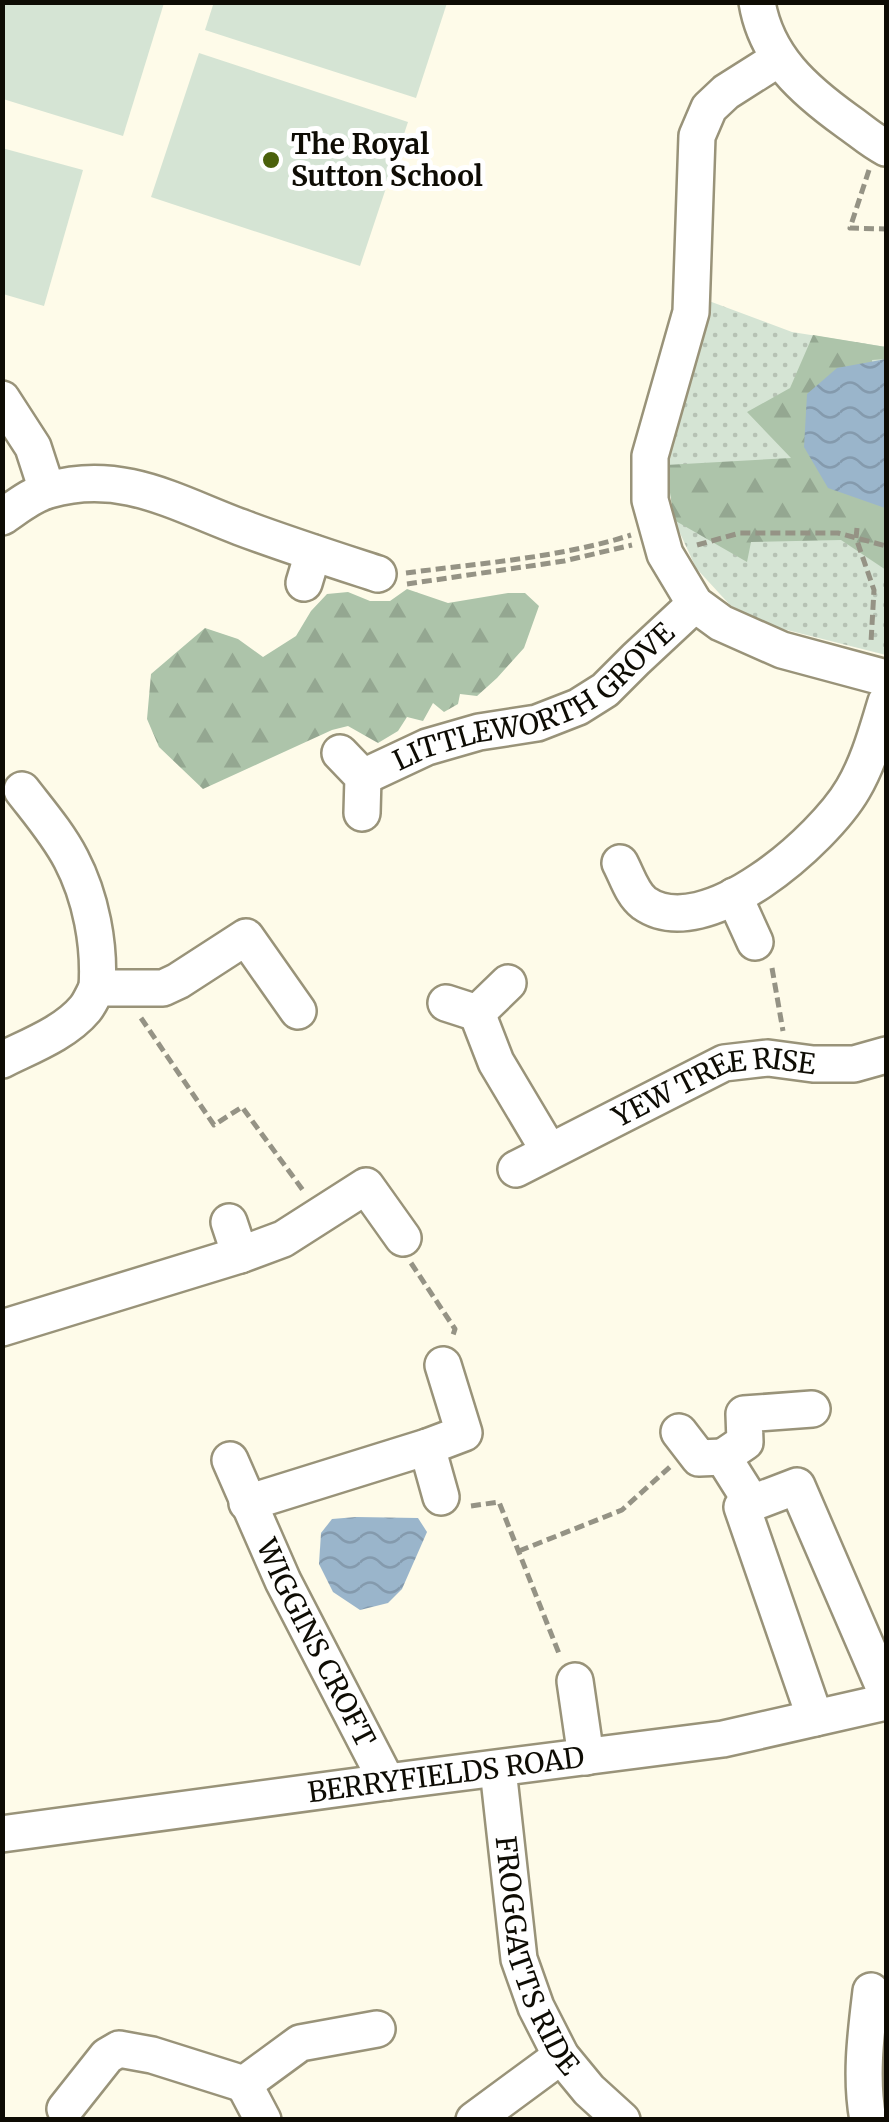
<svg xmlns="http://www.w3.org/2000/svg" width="889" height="2122" font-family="Merriweather,serif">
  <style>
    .green { fill: url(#green-dots) }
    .forest { fill: url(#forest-firs) }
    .pitch { fill: #d5e4d4 }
    .water { fill: url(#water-waves) }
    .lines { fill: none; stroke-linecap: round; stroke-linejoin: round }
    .minor-casing { stroke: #999379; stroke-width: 40 }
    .path { stroke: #959385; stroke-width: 5; stroke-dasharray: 10 5; stroke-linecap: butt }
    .minor { stroke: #fff; stroke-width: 35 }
    .poi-dot { fill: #4b610c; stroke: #fff; stroke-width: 4 }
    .labels { text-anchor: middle; stroke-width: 10; stroke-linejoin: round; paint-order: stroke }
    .poi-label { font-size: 28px; font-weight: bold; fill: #0e0c04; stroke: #fff; text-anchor: start }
    .street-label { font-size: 28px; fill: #0e0c04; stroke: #fff }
  </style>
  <defs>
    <pattern id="green-dots" width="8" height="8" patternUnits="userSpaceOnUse" patternTransform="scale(2.5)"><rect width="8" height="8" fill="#d5e4d4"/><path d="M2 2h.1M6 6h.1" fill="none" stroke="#b6c2b4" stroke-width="1.8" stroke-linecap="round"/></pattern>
    <pattern id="forest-firs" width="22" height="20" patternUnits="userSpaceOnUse" patternTransform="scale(2.5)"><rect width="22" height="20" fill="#adc4aa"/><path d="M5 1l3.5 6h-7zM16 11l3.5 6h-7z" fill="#94a791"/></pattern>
    <pattern id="water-waves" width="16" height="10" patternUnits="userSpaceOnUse" patternTransform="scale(2.5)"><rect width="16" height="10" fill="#9ab5cb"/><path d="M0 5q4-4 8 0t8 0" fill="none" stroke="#849aad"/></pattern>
  </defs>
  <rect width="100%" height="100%" fill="#fefbe9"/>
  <path class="green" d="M709,301L792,332L886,347V655L767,625L730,605L696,568L674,520L666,465L686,396Z"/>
  <g class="forest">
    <path d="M813,335L886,347V359L872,360L886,507V570L841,540L751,542L747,562L674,520L666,465L791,458L747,412L790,388Z"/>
    <path d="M407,589L448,603L508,593H525L539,606L524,648L497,678L477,696L460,694L458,704L444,712L433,703L423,721L407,717L398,731L378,743L348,726L332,730L203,789L159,747L147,719L151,674L205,628L238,639L263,657L296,636L311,611L327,594L348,592L370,601H390Z"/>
  </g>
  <g class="pitch">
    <path d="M214,2H447V3L416,98L205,30Z"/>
    <path d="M2,3H164L123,136L3,99Z"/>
    <path d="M199,53L408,122L360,266L151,197Z"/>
    <path d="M2,148L83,170L44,306L3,294Z"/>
  </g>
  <g class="water">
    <path d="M886,359V507L885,508L828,488L804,447L807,394L837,368Z"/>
    <path d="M356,1517L418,1518L427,1532L402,1589L388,1603L360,1610L333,1592L319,1564L321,1533L332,1519Z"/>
  </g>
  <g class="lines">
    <defs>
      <g id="minor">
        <path d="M757,2C766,57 804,90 847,121C860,130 872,141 886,148"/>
        <path d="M778,59L726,92L709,108L697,136L691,312L650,456V500L665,554L695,604L721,623L782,650L886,678"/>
        <path d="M2,399L33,447L47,490"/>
        <path d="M2,517C17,507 31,495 49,490C121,469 176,503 240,527C285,544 332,559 378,574"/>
        <path d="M304,583L313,553"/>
        <path d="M340,753L363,777L362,813"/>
        <path id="s1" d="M363,777L427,747L479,732L537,723L578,707L605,690L636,659L695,604"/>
        <path d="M22,790C39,812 58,834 71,859C91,897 100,945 97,988"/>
        <path d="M620,863C627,876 632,894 644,903C705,946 824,839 853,789C869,762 877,731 886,702"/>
        <path d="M734,896L755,942"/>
        <path d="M446,1003L477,1013L508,983"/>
        <path d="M477,1013L496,1062L549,1151"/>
        <path d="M2,1060C30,1046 65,1033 85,1009C90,1003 93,995 97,988H163L178,981L246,937L298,1011"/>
        <path id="s2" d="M516,1169L724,1063L768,1058L813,1064H854L886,1055"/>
        <path d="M229,1222L240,1255"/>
        <path d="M2,1328L240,1255L283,1239L366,1186L403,1238"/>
        <path d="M679,1432L699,1458L723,1457"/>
        <path d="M427,1447L441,1497"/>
        <path id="s3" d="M230,1460L283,1581L387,1782"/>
        <path d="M247,1503L427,1447L464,1433L443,1365"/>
        <path d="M752,1503L723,1457L745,1442L744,1414L812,1409"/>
        <path d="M575,1681L586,1757"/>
        <path d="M815,1718L742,1507L797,1486L886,1692"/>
        <path id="s4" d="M498,1769L519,1959L536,2007L561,2056L589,2090L622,2120"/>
        <path id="s5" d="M2,1834L387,1782L723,1739L886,1702"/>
        <path d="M244,2084L263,2120"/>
        <path d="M65,2109L107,2056L119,2049L152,2055L244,2084L300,2043L377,2029"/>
        <path d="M474,2120L561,2056"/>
        <path d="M868,2120C860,2077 866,2033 871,1991"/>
      </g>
    </defs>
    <use href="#minor" class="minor-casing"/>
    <g class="path">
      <path d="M869,170L850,228L886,229"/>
      <path d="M857,528L856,538L874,590L871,642"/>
      <path d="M697,545L740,533H838L886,546"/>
      <path d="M406,573C481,563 559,558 631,535"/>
      <path d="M407,584L564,561L632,545"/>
      <path d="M772,968L783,1031"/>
      <path d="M141,1018L214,1125L242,1107L305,1193"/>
      <path d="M411,1263L455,1329L452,1338"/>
      <path d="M471,1506L499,1502L560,1656"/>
      <path d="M519,1551L622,1510L671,1466"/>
    </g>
    <use href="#minor" class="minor"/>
  </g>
  <circle class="poi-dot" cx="271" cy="160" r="10"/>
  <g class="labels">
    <g class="poi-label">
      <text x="291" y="154">The Royal<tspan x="291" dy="32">Sutton School</tspan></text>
    </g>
    <g class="street-label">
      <text dy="10" stroke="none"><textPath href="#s1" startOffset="192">LITTLEWORTH GROVE</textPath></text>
      <text dy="10" stroke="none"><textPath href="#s2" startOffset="218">YEW TREE RISE</textPath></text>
      <text dy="10" stroke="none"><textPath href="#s3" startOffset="202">WIGGINS CROFT</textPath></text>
      <text dy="10" stroke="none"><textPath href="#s5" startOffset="448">BERRYFIELDS ROAD</textPath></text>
      <text dy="10" stroke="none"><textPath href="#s4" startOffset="192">FROGGATTS RIDE</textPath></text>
    </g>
  </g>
  <rect width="889" height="2122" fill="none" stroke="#0e0c04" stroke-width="10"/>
</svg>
